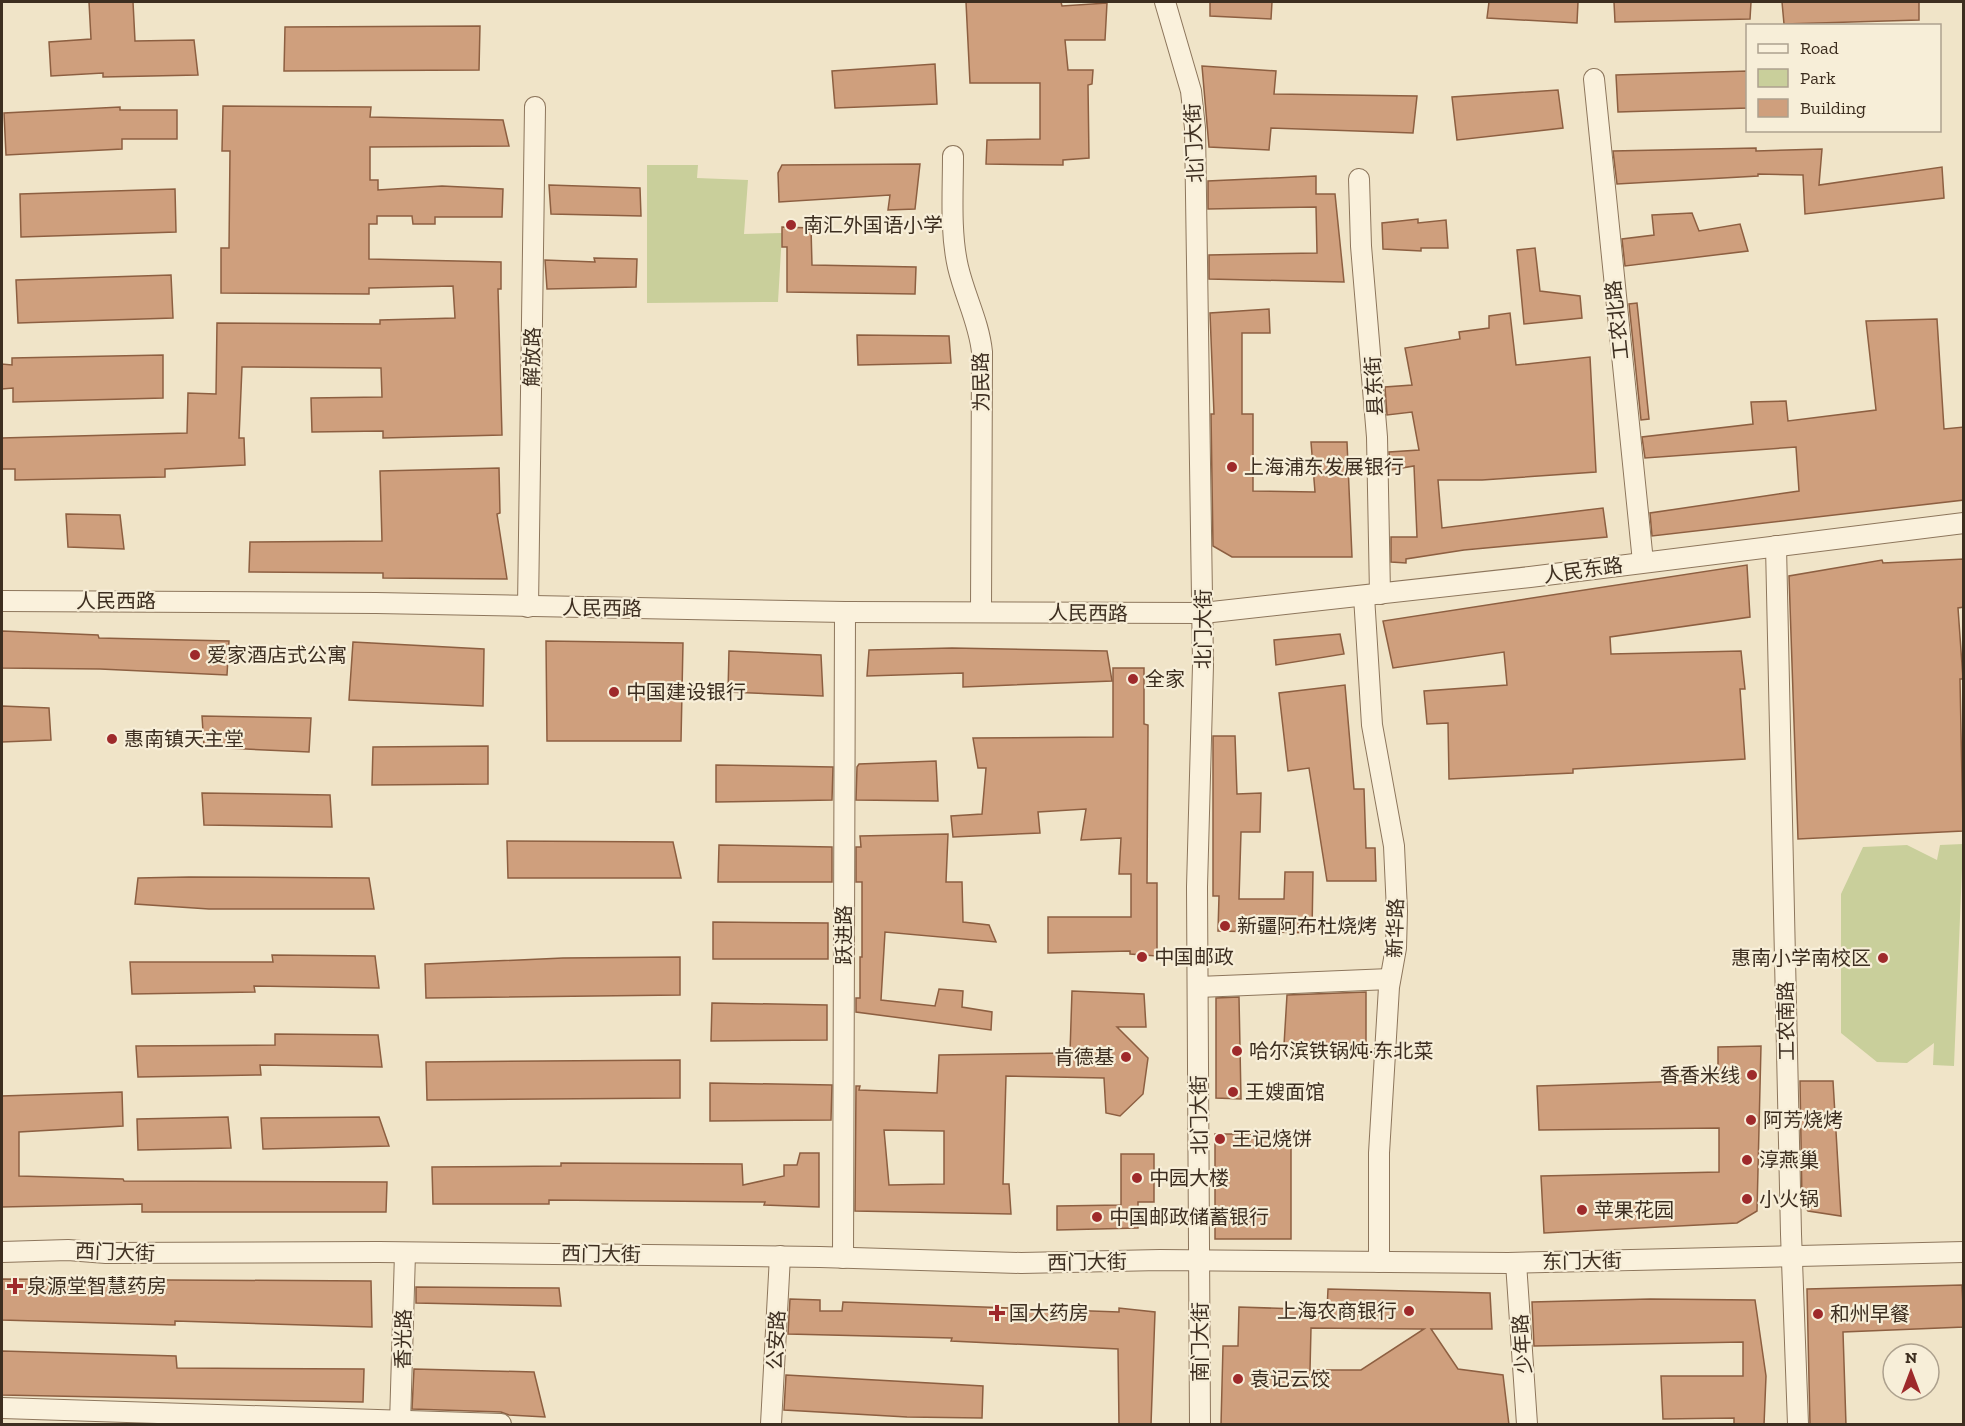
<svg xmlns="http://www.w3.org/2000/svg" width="1965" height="1426" font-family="'Zilla Slab','Noto Sans SC',serif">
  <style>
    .green { fill: #c9cf9b }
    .building { fill: #cf9f7d; stroke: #8d5f41; stroke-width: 1.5; fill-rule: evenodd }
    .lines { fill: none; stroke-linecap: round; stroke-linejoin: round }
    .minor-casing { stroke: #8d765c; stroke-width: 22 }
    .minor { stroke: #faf1dc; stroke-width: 20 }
    .poi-dot { fill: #9e2a2b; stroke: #f7eed8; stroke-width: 2 }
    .labels { text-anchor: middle; stroke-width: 4.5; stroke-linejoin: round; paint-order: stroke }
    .street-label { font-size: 20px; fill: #3d2e20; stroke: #f7eed8 }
    .poi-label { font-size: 20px; fill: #3d2e20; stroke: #f7eed8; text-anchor: start }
  </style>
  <rect width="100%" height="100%" fill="#f0e4c8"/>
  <g class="green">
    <path d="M647,165H698L697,178L748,180L744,234L782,233L778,302L647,303Z"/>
    <path d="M1963,844L1954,1066L1933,1065L1934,1043L1907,1063L1877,1062L1841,1033V894L1863,847L1907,845L1937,860L1940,845Z"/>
  </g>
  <g class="building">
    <path d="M89,2H133L135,41L194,40L198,75L103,77V73L51,76L49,42L91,39Z"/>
    <path d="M966,2H1061L1062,6L1107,3L1105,40H1065L1068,70H1093L1092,84L1088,85L1089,158L1063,160V165L986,164L987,140L1040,139V83H970Z"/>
    <path d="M1210,2H1272L1271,19L1210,16Z"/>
    <path d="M1489,2H1578L1577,23L1487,18Z"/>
    <path d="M1614,2H1751L1750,19L1615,22Z"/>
    <path d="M1782,2H1919V20L1784,24Z"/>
    <path d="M480,26L479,70L284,71L285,27Z"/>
    <path d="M935,64L937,104L835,108L832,71Z"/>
    <path d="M1202,66L1276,71L1274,94L1417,96L1413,133L1271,128L1269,150L1209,147Z"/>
    <path d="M1748,71V108L1618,112L1616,75Z"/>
    <path d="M1558,90L1563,128L1457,140L1452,97Z"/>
    <path d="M223,106L371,107L370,117L503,120L509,146L370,147V180H378V190L442,186L503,189L502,217H435V224H413L412,216H377V224H369V259L501,262V289H498L502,435L383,438V431L312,432L311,398L382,397L381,368L242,367L239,438H244L245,465L165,469V477L15,480V469H2V438L187,433L188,393L216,394L217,323L380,324V320L455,318L453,286L369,288V294L221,293V248H229L230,151H222Z"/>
    <path d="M120,107V110H177V139H122V149L6,155L4,113Z"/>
    <path d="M1756,148V151L1822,149L1819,185L1942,167L1944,198L1805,214L1803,175L1758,174V176L1617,184L1613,151Z"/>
    <path d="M920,164L915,209L888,210L890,195L779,202L778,173L782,165Z"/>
    <path d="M1316,176V194H1335L1344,282L1209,279V255L1317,253L1316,207L1208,209V181Z"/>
    <path d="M549,185L640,188L641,216L551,214Z"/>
    <path d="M175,189L176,232L21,237L20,194Z"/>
    <path d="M1692,213L1699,231L1740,224L1748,251L1625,266L1622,239L1654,235L1652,215Z"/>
    <path d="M1418,219V223L1446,220L1448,248H1421V251L1383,249L1382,223Z"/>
    <path d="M782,227L811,228L812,265L916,267L915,294L787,292V247H782Z"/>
    <path d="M1535,248L1540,291L1580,296L1582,318L1524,324L1517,250Z"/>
    <path d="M594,258L637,259L636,287L547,289L545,260L595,262Z"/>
    <path d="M171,275L173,318L18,323L16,280Z"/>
    <path d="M1637,303L1649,419L1641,420L1629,304Z"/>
    <path d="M1269,309L1270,333H1242V414H1253V491L1315,492L1311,442H1347L1352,557H1232L1213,546L1211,414H1214L1210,313Z"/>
    <path d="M1510,313L1516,365L1590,357L1596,472L1482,480H1438L1442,528L1603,508L1607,537L1464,550L1406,559V563L1391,562V537H1417L1414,466L1390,470L1389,452L1419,450L1412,412L1387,415L1385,387L1412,385L1405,348L1460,339L1459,332L1489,328V316Z"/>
    <path d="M1937,319L1944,429L1964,427V500L1652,536L1650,513L1799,491L1796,447L1645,458L1642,437L1753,424L1751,402L1786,401L1788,421L1876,410L1866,321Z"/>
    <path d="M857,335L949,336L951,363L858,365Z"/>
    <path d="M163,355V398L13,402V388L2,389V364L12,365V358Z"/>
    <path d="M499,468L500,513L497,514L507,579L383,578V573L249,572L250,542L382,541L380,471Z"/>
    <path d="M66,514L120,515L124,549L68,547Z"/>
    <path d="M1964,559V607L1958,608L1963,679H1960L1963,831L1798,839L1789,576L1882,560L1883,563Z"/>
    <path d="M1747,565L1750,617L1610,637L1611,654L1741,651L1745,689H1740L1745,759L1573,769V773L1449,779L1448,723L1427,724L1424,691L1507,685L1504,652L1393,668L1383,621Z"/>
    <path d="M2,631L98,635L99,638L229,641L227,675L100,669L2,668Z"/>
    <path d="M1340,634L1344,654L1276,665L1274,640Z"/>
    <path d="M546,641L683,643L681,741H547Z"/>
    <path d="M353,642L484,649L483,706L349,700Z"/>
    <path d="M952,648L1107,651L1112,681L963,687V673L867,676L869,650Z"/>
    <path d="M729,651L821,655L823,696L728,692Z"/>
    <path d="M1113,668H1144V724L1148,725L1147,883H1157V956L1130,954V951L1048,953V917H1131V874H1119L1121,838L1081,840L1086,809L1038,812L1040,833L953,837L951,816L982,814L986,768H978L973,738L1113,737Z"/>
    <path d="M1345,685L1354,789H1364L1366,848H1375L1376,881H1327L1309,768L1288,771L1279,693Z"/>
    <path d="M2,706L49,708L51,740L2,742Z"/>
    <path d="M202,716L311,718L309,752L204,747Z"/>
    <path d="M1213,736H1235L1237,794L1261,793L1260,832H1241L1239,899H1284L1285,872H1313L1312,933L1218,931L1219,896H1213Z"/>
    <path d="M488,746V784L372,785L373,747Z"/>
    <path d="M936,761L938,801L856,800L857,767L859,764Z"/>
    <path d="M716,765L833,767L832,800L716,802Z"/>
    <path d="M202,793L330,795L332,827L204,825Z"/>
    <path d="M948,834L946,882H962L963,922L989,925L996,942L885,932L881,1000L935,1006L939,989L963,991L962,1007L992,1012L991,1030L856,1012V998H860V957H862V882H856V847H861L860,836Z"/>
    <path d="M507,841L673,842L681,878H508Z"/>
    <path d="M719,845L832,847V882H718Z"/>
    <path d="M189,877L369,878L374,909H209L135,904L138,878Z"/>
    <path d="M713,922L828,923V959H713Z"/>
    <path d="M272,955L375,956L379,988L254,986L255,992L132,994L130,962H273Z"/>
    <path d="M680,957V995L426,998L425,964L563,958Z"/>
    <path d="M1072,991L1144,994L1146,1027H1117L1148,1058L1143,1094L1120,1116L1106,1113L1104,1078L1006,1076L1003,1184H1009L1011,1214L855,1211L856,1086H860L859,1090L937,1093L939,1055L1070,1053ZM884,1130L944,1131V1184L889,1185Z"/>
    <path d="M1366,992V1046L1284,1045L1287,995Z"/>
    <path d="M1239,997L1241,1099L1216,1098V998Z"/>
    <path d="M712,1003L827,1005V1040L711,1041Z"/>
    <path d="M275,1034L378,1035L382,1067L260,1065L261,1075L138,1077L136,1046L275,1045Z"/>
    <path d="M1761,1046L1757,1211L1737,1223L1544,1233L1541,1176L1719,1172V1128L1539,1130L1537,1086L1718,1080V1047Z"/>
    <path d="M680,1060V1098L427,1100L426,1062Z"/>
    <path d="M1800,1081H1833L1841,1216L1808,1211L1802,1202Z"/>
    <path d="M710,1083L832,1085L831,1120L710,1121Z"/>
    <path d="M122,1092L123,1126L19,1132V1176L123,1179L124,1181L387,1182L386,1212H142V1204L2,1207V1096Z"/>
    <path d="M228,1117L231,1148L138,1150L137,1119Z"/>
    <path d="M379,1117L389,1146L263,1149L261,1118Z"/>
    <rect x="1215" y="1134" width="76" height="105"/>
    <path d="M800,1153H819V1207L764,1205L765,1202L549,1200V1204H433L432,1167L561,1166V1163L742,1164L743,1185L784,1176V1165H797Z"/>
    <path d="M1121,1154H1154V1202H1138V1228L1057,1230V1206L1121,1205Z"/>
    <path d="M2,1279L371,1281L372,1327L175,1321V1325L2,1320Z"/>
    <path d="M1962,1285L1964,1327L1843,1332L1846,1425H1810L1807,1289Z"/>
    <path d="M416,1287L559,1288L561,1306L416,1303Z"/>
    <path d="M1328,1289L1490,1293L1492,1329H1431L1458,1369L1503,1375L1509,1425H1221L1223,1346H1238L1239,1307L1327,1310ZM1311,1328L1418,1329H1424L1361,1370H1310Z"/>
    <path d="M790,1299L820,1300V1311H842L843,1302L1119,1312V1308L1155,1312L1151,1425H1119L1118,1349L951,1341L952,1338L788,1334Z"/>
    <path d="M1650,1299L1755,1300L1766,1376L1764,1425H1734V1418L1663,1419L1661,1376H1743V1342L1534,1346L1532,1302Z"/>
    <path d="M2,1351L176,1356L177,1368L364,1369L363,1402L2,1395Z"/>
    <path d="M414,1369L534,1372L545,1417L509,1415L501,1412L412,1409Z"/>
    <path d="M786,1375L983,1386L982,1418L907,1417L784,1410Z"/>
  </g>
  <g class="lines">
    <defs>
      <g id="minor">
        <path d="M1165,2L1191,91L1195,128L1203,665L1197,887L1200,1424"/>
        <path d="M1594,79L1643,562"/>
        <path d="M953,156C953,192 950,232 958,267C965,297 979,322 982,352L981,612"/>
        <path d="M1359,179L1361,246L1377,437L1380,594"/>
        <path d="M1776,546L1791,1234L1798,1424"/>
        <path d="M1364,596L1372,725L1394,846L1397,911L1396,948L1389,987L1379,1153V1262"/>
        <path d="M2,601L376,603L845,612L1203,613L1530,577L1964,523"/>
        <path d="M528,607L535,107"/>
        <path d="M1198,987L1390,979"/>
        <path d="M2,1252L68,1250L106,1253L379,1252L820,1257L1021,1263L1160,1260L1508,1263L1964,1252"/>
        <path d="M843,1258L845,612"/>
        <path d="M1516,1263L1527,1424"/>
        <path d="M2,1408L501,1424"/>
        <path d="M400,1424L405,1253"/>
        <path d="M771,1424L780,1256"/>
      </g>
    </defs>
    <use href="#minor" class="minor-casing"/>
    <use href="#minor" class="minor"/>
  </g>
  <g class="poi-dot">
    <circle cx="791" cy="225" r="6"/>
    <circle cx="1232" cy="467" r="6"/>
    <circle cx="195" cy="655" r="6"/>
    <circle cx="1133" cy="679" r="6"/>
    <circle cx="614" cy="692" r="6"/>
    <circle cx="112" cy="739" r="6"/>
    <circle cx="1225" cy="926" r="6"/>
    <circle cx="1142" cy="957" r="6"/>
    <circle cx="1883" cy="958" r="6"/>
    <circle cx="1237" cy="1051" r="6"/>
    <circle cx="1126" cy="1057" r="6"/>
    <circle cx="1752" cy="1075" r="6"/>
    <circle cx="1233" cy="1092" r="6"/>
    <circle cx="1751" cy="1120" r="6"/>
    <circle cx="1220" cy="1139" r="6"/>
    <circle cx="1747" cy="1160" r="6"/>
    <circle cx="1137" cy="1178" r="6"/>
    <circle cx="1747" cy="1199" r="6"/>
    <circle cx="1582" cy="1210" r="6"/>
    <circle cx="1097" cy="1217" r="6"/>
    <path d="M12 1277h6v6h6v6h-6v6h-6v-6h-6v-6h6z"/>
    <circle cx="1409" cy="1311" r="6"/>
    <path d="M994 1304h6v6h6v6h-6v6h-6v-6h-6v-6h6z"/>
    <circle cx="1818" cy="1314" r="6"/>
    <circle cx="1238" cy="1379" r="6"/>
  </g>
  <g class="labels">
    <g class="street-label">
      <text transform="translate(1194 143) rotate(-93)" y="7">北门大街</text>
      <text transform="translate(1617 320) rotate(-96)" y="7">工农北路</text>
      <text transform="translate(532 357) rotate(-89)" y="7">解放路</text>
      <text transform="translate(981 382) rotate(-91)" y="7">为民路</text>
      <text transform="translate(1374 386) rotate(-93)" y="7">县东街</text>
      <text transform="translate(1583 570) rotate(-8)" y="7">人民东路</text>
      <text x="116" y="608">人民西路</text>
      <text transform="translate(602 608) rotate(1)" y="7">人民西路</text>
      <text transform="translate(1088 613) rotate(1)" y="7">人民西路</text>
      <text transform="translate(1203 629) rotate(-90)" y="7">北门大街</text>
      <text transform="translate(1395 928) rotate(-88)" y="7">新华路</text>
      <text transform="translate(844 935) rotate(-90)" y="7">跃进路</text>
      <text transform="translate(1786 1021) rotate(-91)" y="7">工农南路</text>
      <text transform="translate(1199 1115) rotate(-91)" y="7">北门大街</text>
      <text transform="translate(115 1252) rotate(2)" y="7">西门大街</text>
      <text transform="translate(601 1254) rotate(1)" y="7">西门大街</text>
      <text transform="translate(1582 1261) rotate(-1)" y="7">东门大街</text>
      <text transform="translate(1087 1262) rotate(-1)" y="7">西门大街</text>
      <text transform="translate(403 1339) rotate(-89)" y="7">香光路</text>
      <text transform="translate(776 1340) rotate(-87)" y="7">公安路</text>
      <text transform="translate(1200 1342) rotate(-90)" y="7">南门大街</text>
      <text transform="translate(1522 1344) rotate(-94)" y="7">少年路</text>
    </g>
    <g class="poi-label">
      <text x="803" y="232">南汇外国语小学</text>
      <text x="1244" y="474">上海浦东发展银行</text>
      <text x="207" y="662">爱家酒店式公寓</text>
      <text x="1145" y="686">全家</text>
      <text x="626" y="699">中国建设银行</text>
      <text x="124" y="746">惠南镇天主堂</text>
      <text x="1237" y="933">新疆阿布杜烧烤</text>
      <text x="1154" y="964">中国邮政</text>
      <text x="1871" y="965" text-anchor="end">惠南小学南校区</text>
      <text x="1249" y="1058">哈尔滨铁锅炖·东北菜</text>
      <text x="1114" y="1064" text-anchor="end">肯德基</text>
      <text x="1740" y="1082" text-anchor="end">香香米线</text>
      <text x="1245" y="1099">王嫂面馆</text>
      <text x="1763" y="1127">阿芳烧烤</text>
      <text x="1232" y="1146">王记烧饼</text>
      <text x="1759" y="1167">淳燕巢</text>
      <text x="1149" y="1185">中园大楼</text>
      <text x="1759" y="1206">小火锅</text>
      <text x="1594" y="1217">苹果花园</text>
      <text x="1109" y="1224">中国邮政储蓄银行</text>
      <text x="27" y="1293">泉源堂智慧药房</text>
      <text x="1397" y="1318" text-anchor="end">上海农商银行</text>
      <text x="1009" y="1320">国大药房</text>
      <text x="1830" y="1321">和州早餐</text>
      <text x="1250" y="1386">袁记云饺</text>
    </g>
  </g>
  <rect width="1965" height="1426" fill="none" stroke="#3d2e20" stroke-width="6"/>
  <rect x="1746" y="24" width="195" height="108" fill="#f7eed8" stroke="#ada18e" stroke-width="1.5"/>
  <rect x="1758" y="44" width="30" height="9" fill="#faf1dc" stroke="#ada18e" stroke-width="1.5"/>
  <text x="1800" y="54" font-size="18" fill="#3d2e20">Road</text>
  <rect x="1758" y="69" width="30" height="18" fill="#c9cf9b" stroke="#ada18e" stroke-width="1.5"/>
  <text x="1800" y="84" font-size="18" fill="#3d2e20">Park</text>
  <rect x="1758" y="99" width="30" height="18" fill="#cf9f7d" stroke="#ada18e" stroke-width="1.5"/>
  <text x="1800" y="114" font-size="18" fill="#3d2e20">Building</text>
  <g transform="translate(1911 1372)"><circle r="28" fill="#f7eed8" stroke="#ada18e" stroke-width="1.5"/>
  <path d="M0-4.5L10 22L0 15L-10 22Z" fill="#9e2a2b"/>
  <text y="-9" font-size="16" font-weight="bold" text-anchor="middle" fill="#3d2e20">N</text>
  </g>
</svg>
